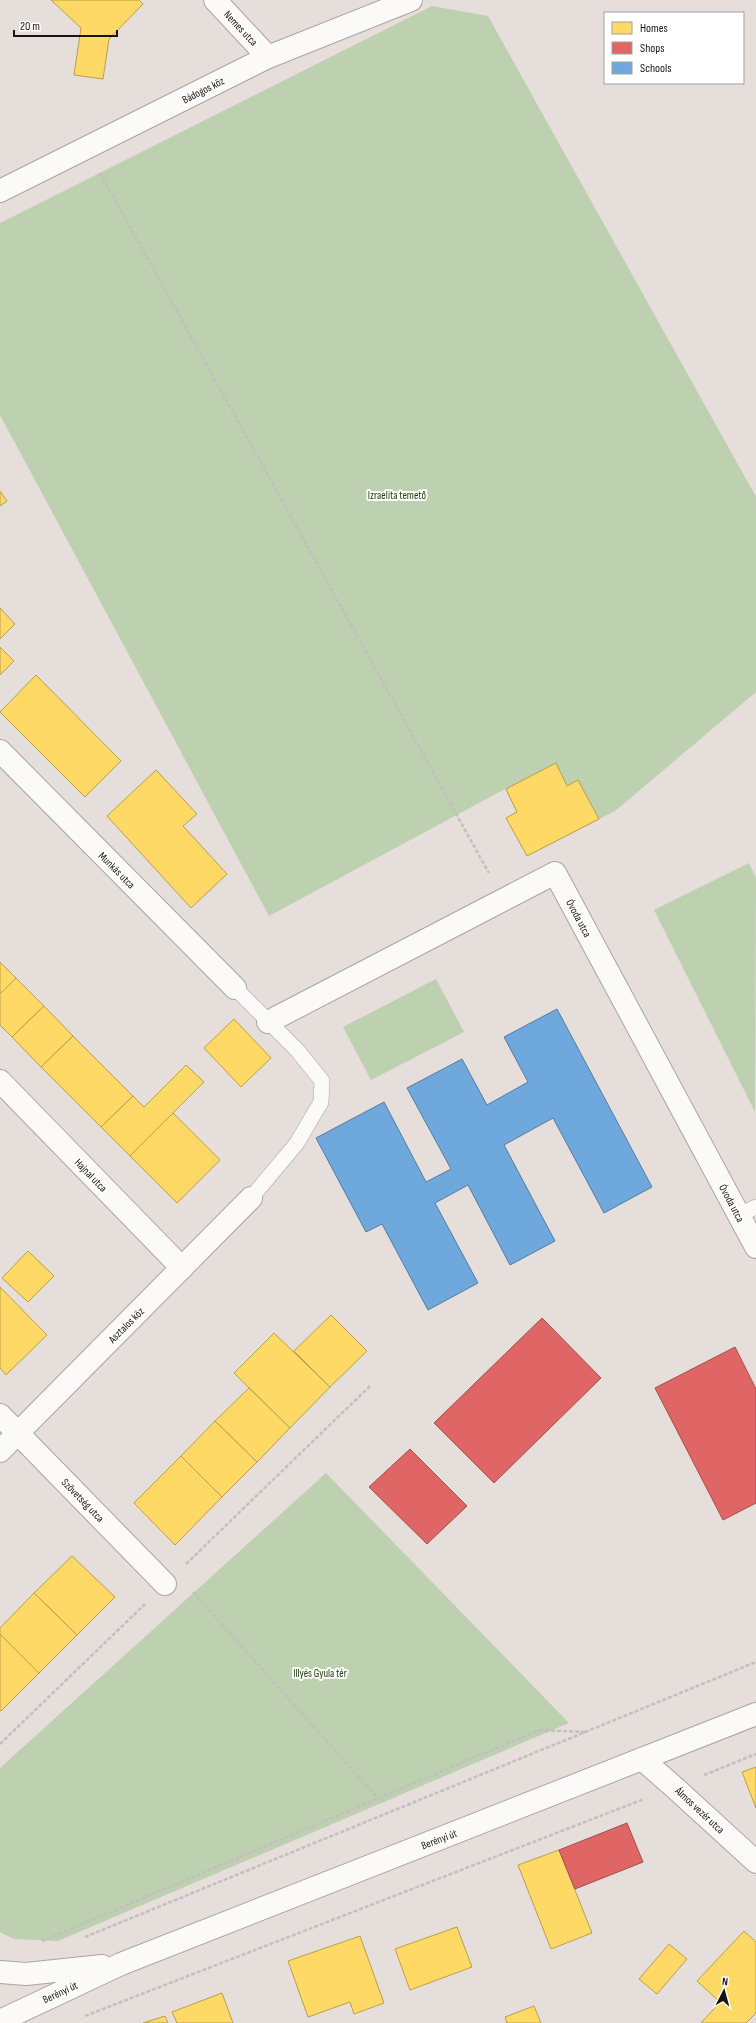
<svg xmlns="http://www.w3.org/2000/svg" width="756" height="2023" font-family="'Sofia Sans Condensed',sans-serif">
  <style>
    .green { fill: #bdd0af }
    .homes { fill: #ffd966; stroke: #ba9e4c }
    .shops { fill: #e06666; stroke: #a44d4c }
    .schools { fill: #6fa8dc; stroke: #557c9f }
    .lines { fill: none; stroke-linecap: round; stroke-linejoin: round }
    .lane-casing { stroke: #aba4a1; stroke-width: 16 }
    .street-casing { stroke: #aba4a1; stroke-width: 24 }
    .secondary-casing { stroke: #aba4a1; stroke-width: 24 }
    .path { stroke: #c2bfbe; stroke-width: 2.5; stroke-dasharray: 4 2; stroke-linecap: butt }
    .lane { stroke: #fbfaf9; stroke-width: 15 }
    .street { stroke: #fbfaf9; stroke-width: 22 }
    .secondary { stroke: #fbfaf9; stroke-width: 22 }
    .labels { text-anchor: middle; stroke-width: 4; stroke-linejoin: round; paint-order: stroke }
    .street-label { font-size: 11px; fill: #191411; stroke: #fff }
    .park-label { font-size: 11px; fill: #194105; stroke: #fff }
  </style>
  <rect width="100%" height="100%" fill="#e6deda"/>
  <g class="green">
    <path d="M432,6L488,16L756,497V692L615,811L527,856L506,818L517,812L505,789L269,916L0,415V223Z"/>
    <path d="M749,863L756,878L755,1112L654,910Z"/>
    <path d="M436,979L464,1032L371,1080L343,1027Z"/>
    <path d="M326,1473L569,1723L58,1941L14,1939L0,1932V1768Z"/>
  </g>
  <g class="homes">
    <path d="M51,0H139L143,4L109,39L103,79L74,75L81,28Z"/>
    <path d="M0,491L7,501L0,506Z"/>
    <path d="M0,608L15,624L0,639Z"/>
    <path d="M0,647L14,661L0,675Z"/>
    <path d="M36,675L121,761L85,797L0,712Z"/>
    <path d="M556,763L567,786L578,780L599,819L527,856L506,818L517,812L506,789Z"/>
    <path d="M156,770L197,814L183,826L227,874L191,908L107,816Z"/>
    <path d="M0,962L16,978L0,994Z"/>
    <path d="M16,978L44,1006L12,1037L0,1025V994Z"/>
    <path d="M44,1006L73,1036L41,1067L12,1037Z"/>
    <path d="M234,1019L271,1058L241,1087L204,1048Z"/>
    <path d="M73,1036L133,1096L101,1127L41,1067Z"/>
    <path d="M186,1065L204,1082L130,1156L101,1127L133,1096L144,1107Z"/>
    <path d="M173,1113L220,1160L177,1203L130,1156Z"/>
    <path d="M28,1251L54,1276L28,1302L2,1278Z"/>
    <path d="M0,1287L47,1335L6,1375L0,1368Z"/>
    <path d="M331,1315L367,1351L330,1387L294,1351Z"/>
    <path d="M274,1333L330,1387L290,1428L234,1373Z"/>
    <path d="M249,1388L290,1428L257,1462L215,1421Z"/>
    <path d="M215,1421L257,1462L222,1497L181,1456Z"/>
    <path d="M181,1456L222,1497L175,1545L134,1503Z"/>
    <path d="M72,1556L115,1597L77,1635L34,1593Z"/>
    <path d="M34,1593L77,1635L39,1673L0,1634V1628Z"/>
    <path d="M0,1634L39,1673L1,1711L0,1710Z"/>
    <path d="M756,1767V1808L742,1772Z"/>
    <path d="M559,1850L592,1933L551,1949L518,1865Z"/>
    <path d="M457,1927L472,1967L410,1990L395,1949Z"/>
    <path d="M744,1931L756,1942V2013L746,2023H701L720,2002L697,1981Z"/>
    <path d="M360,1936L384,2003L354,2014L350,2002L308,2017L288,1961Z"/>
    <path d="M669,1944L687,1959L657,1994L639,1979Z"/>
    <path d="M222,1993L233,2023H177L172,2012Z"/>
    <path d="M534,2006L541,2023H507L505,2017Z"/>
    <path d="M165,2016L168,2023H143Z"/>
  </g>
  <g class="shops">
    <path d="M542,1318L601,1378L494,1483L434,1423Z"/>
    <path d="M735,1347L756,1389V1503L723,1520L655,1388Z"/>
    <path d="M410,1449L467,1506L427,1544L369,1487Z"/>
    <path d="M627,1823L643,1862L575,1889L559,1850Z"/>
  </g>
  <path class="schools" d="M557,1009L652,1187L604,1213L553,1118L504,1145L555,1241L510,1265L468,1185L435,1203L478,1283L428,1310L382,1224L366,1232L316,1138L384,1102L426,1182L451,1169L407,1088L462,1059L487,1105L528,1082L504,1037Z"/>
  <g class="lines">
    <defs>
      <g id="lane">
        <path d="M235,988L297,1050L322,1081L321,1102L297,1143L251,1198"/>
        <path d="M739,1215L756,1207"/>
      </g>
      <g id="street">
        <path d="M215,0L268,57"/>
        <path d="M0,191L268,57L411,0"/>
        <path d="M0,751L235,988"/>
        <path d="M268,1022L555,873L756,1247"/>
        <path d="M0,1081L182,1268"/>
        <path d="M0,1415L165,1584"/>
        <path d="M0,1451L251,1198"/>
        <path d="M642,1759L674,1787L756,1862"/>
      </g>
      <g id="secondary">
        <path d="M0,1972L26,1974L102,1966"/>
        <path d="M0,2021L121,1964L756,1714"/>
      </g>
    </defs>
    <use href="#lane" class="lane-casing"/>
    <use href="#street" class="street-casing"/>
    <use href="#secondary" class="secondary-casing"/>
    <g class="path">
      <path d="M100,173L489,873"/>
      <path d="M186,1564L370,1386"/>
      <path d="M193,1592L377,1797"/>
      <path d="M0,1744L145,1604"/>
      <path d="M704,1775L756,1754"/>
      <path d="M85,1937L756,1662"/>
      <path d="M42,1941L539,1730L585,1732"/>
      <path d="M85,2016L644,1799"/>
    </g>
    <use href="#lane" class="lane"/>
    <use href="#street" class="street"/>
    <use href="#secondary" class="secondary"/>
  </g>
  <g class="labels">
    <g class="street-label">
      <text transform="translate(241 28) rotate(47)" y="4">Nemes utca</text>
      <text transform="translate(203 90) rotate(-27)" y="4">Bádogos köz</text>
      <text transform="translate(117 870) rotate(45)" y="4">Munkás utca</text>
      <text transform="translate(579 918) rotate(62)" y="4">Óvoda utca</text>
      <text transform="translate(91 1175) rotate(46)" y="4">Hajnal utca</text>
      <text transform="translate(732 1203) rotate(62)" y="4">Óvoda utca</text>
      <text transform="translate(126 1325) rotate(-45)" y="4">Asztalos köz</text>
      <text transform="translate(83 1500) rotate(46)" y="4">Szövetség utca</text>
      <text transform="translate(700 1810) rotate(43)" y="4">Álmos vezér utca</text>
      <text transform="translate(439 1839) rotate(-21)" y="4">Berényi út</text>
      <text transform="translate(60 1992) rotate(-25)" y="4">Berényi út</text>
    </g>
    <g class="park-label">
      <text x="397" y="499">Izraelita temető</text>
      <text x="320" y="1677">Illyés Gyula tér</text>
    </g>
  </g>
  <rect x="604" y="12" width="140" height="72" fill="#ffffff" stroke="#a3a1a0"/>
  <rect x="612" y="22" width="20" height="12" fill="#ffd966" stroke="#a3a1a0"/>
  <text x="640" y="32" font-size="12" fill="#191411">Homes</text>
  <rect x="612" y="42" width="20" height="12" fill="#e06666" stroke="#a3a1a0"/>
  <text x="640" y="52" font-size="12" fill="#191411">Shops</text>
  <rect x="612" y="62" width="20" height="12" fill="#6fa8dc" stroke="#a3a1a0"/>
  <text x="640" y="72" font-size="12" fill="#191411">Schools</text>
  <g transform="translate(724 1991) rotate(6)" stroke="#ffffff" stroke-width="3" paint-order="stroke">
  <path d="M0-3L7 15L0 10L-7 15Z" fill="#191411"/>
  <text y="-6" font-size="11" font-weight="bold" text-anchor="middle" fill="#191411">N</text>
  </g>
  <path d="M14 30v6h103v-6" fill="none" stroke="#191411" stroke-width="2"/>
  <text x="20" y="30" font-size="12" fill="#191411" stroke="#ffffff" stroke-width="3" paint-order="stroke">20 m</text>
</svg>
